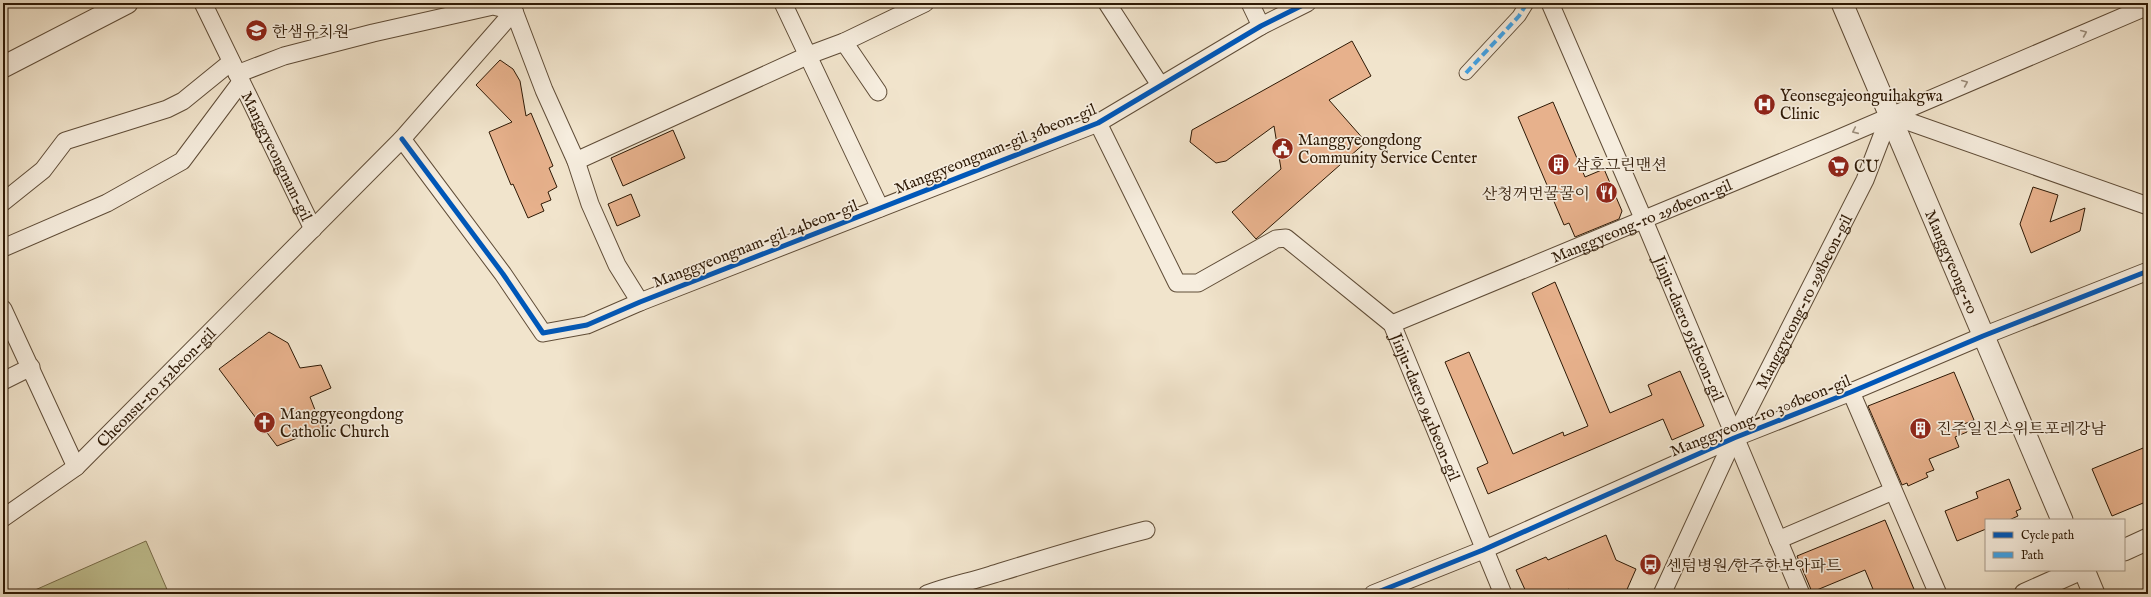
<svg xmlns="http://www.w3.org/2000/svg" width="2151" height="597" font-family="'IM FELL English','Noto Serif KR',serif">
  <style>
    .green { fill: #c1c293; stroke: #786e4c }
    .building { fill: #e7b18c; stroke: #2e1905 }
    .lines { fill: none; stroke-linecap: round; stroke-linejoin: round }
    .pedestrian-casing { stroke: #5f4c37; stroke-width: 15 }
    .minor-casing { stroke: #5f4c37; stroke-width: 19 }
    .tertiary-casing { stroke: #5f4c37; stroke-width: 23 }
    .pedestrian { stroke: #f6edde; stroke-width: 13 }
    .minor { stroke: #f6edde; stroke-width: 17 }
    .tertiary { stroke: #f6edde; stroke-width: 21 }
    .quiet { stroke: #3ea2e9; stroke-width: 4; stroke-dasharray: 8 4; stroke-linecap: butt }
    .cycleway-casing { stroke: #f6edde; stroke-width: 8 }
    .cycleway { stroke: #0057b8; stroke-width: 5 }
    .oneway { stroke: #9c8e7c }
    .labels { text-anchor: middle; stroke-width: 3.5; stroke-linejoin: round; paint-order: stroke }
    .poi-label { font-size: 16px; fill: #2e1905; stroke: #f6edde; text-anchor: start }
    .street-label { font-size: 16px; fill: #2e1905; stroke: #f6edde }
  </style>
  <rect width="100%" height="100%" fill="#f1e4cc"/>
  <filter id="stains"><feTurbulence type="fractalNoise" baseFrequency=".005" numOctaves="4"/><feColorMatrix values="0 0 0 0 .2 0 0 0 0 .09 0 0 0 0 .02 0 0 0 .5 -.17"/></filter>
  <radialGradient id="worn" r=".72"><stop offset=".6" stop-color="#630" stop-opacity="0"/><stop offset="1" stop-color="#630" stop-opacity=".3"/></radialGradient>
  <path class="green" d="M146,541L169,594H26Z"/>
  <g class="building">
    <path d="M1352,41L1371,76L1329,100L1366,142L1256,239L1232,212L1281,169L1274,126L1226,161L1216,163L1190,142L1192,130Z"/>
    <path d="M500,60L513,69L520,81L526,116L531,113L553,166L549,168L557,187L548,192L551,200L541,204L544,211L528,218L513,184L511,185L489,132L512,122L476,85Z"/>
    <path d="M1553,102L1585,177L1604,169L1622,211L1619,219L1575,237L1569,223L1564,225L1518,117Z"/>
    <path d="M673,130L685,158L623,186L611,158Z"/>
    <path d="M2033,187L2058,195L2050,222L2085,208L2080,231L2031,253L2020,224Z"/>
    <path d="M631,194L640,216L617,226L608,204Z"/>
    <path d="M1555,282L1610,413L1652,395L1648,385L1680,371L1704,426L1672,440L1663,419L1488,494L1477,468L1488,463L1445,362L1469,352L1513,454L1563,432L1564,436L1588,426L1532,293Z"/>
    <path d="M269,332L288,343L300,368L321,365L331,388L310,397L322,428L277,446L219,369Z"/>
    <path d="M1954,372L1974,420L1964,424L1967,432L1955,437L1959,447L1929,459L1934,470L1926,473L1928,477L1908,486L1907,483L1902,485L1868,406Z"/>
    <path d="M2148,446V501L2112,516L2092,469Z"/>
    <path d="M2009,479L2021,509L2016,511L2018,516L2009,520H1986V529L1957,541L1945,511L1978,498L1976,492Z"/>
    <path d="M1885,520L1916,594H1875L1865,570L1812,592L1797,556Z"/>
    <path d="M1606,535L1616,560L1636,569L1625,594H1571L1569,589L1557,594H1527L1516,570L1546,557L1548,560Z"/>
  </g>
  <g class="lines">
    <defs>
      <path id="pedestrian" d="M1466,73L1519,16L1527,3"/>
      <g id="minor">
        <path id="s1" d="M203,3L313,229"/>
        <path d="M783,3L880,208"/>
        <path d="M1107,3L1160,85"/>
        <path d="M1250,3L1261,26"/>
        <path id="s2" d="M1550,3L1643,218L1801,594"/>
        <path d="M514,11L544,90L576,161L590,204L617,265L640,302"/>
        <path d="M844,42L878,92"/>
        <path d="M237,74L284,56L373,33L493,6L514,11"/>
        <path d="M1890,115L2148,206"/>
        <path id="s3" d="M1098,123L1177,283H1198L1276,239L1286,238L1392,324L1503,594"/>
        <path d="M402,139L503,274L543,333L587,325L640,302L1098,123L1261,26L1307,3"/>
        <path d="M576,161L809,55L844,42L925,3"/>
        <path d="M3,202L43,170L65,141L167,109L183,101L231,62"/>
        <path d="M3,248L107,203L182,161L241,82"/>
        <path d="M3,309L76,467"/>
        <path id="s4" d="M1392,324L1835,140L2148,6"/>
        <path d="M3,381L31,367"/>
        <path d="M1851,392L1938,594"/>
        <path id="s5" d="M3,518L76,467L402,139L514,11"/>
        <path d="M1778,540L1893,491"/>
        <path d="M927,594C948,586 969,582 991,575C1043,559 1094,543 1146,530"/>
        <path d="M1373,594L1483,550L1734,438L1851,392L1983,336L2148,271"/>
        <path id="s6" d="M1662,594L1734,438L1865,180L1890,115"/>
      </g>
      <g id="tertiary">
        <path id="s7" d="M1842,3L2062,520"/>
        <path d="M3,67L127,3"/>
        <path d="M2124,550L2148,539"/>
        <path d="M2084,570L2094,594"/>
        <path d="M2025,594L2079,570"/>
      </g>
    </defs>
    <use href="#pedestrian" class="pedestrian-casing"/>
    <use href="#minor" class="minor-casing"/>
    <use href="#tertiary" class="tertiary-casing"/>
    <use href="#pedestrian" class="pedestrian"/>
    <use href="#minor" class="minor"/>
    <use href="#tertiary" class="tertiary"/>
    <path class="quiet" d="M1466,73L1519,16L1527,3"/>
    <defs>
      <g id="cycleway">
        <path d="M402,139L503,274L543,333L587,325L640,302L1098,123L1261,26L1307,3"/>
        <path d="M1373,594L1483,550L1734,438L1851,392L1983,336L2148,271"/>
      </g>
    </defs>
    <use href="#cycleway" class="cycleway-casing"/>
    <use href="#cycleway" class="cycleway"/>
  </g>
  <defs><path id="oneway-chevron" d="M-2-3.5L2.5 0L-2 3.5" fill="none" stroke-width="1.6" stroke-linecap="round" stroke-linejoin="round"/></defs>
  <g class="oneway">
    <use href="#oneway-chevron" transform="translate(2084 33) rotate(-23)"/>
    <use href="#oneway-chevron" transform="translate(1965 83) rotate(-23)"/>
    <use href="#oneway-chevron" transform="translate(1855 131) rotate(156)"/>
  </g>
  <defs>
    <symbol id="school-disc" viewBox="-11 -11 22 22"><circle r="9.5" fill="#8f2418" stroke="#f6edde"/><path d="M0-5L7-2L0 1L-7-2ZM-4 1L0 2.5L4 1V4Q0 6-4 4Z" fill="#fff"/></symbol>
    <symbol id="hospital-disc" viewBox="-11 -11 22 22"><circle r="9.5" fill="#8f2418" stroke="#f6edde"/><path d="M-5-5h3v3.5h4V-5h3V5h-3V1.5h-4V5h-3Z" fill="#fff"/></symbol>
    <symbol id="civic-disc" viewBox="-11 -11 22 22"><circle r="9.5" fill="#8f2418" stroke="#f6edde"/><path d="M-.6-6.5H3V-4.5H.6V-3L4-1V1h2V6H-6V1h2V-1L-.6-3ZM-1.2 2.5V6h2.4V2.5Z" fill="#fff"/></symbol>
    <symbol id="building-disc" viewBox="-11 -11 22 22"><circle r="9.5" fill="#8f2418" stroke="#f6edde"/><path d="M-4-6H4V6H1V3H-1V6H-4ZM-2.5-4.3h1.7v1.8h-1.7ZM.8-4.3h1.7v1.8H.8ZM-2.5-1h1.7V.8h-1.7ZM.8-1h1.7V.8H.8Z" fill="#fff"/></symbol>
    <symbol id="supermarket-disc" viewBox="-11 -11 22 22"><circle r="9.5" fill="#8f2418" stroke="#f6edde"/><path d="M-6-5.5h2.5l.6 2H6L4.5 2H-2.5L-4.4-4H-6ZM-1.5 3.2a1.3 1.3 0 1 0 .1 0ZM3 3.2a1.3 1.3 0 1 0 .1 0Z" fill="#fff"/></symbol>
    <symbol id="restaurant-disc" viewBox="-11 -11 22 22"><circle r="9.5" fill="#8f2418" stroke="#f6edde"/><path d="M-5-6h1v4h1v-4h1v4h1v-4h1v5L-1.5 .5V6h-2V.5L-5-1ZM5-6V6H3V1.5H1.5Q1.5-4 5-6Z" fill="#fff"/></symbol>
    <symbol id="church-disc" viewBox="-11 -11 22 22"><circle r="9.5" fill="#8f2418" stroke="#f6edde"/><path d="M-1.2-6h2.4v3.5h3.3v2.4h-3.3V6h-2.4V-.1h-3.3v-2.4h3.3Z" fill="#fff"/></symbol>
    <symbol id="bus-disc" viewBox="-11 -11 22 22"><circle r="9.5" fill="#8f2418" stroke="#f6edde"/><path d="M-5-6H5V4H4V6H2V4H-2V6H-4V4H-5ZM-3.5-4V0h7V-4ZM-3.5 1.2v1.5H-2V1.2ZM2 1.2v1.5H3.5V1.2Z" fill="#fff"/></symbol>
  </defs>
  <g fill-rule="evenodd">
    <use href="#school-disc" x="244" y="18" width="25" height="25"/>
    <use href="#hospital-disc" x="1752" y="92" width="25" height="25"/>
    <use href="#civic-disc" x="1270" y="136" width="25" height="25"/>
    <use href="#building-disc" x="1546" y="152" width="25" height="25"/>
    <use href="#supermarket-disc" x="1826" y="154" width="25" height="25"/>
    <use href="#restaurant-disc" x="1594" y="180" width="25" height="25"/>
    <use href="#church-disc" x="252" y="410" width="25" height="25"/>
    <use href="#building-disc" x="1908" y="416" width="25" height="25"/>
    <use href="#bus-disc" x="1638" y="552" width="25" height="25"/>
  </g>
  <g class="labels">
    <g class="poi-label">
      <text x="272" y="37">한샘유치원</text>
      <text x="1780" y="101">Yeonsegajeonguihakgwa<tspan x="1780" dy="18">Clinic</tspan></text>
      <text x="1298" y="145">Manggyeongdong<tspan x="1298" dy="18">Community Service Center</tspan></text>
      <text x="1574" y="170">삼호그린맨션</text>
      <text x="1854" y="172">CU</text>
      <text x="1590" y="199" text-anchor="end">산청꺼먼꿀꿀이</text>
      <text x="280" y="419">Manggyeongdong<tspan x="280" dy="18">Catholic Church</tspan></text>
      <text x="1936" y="434">진주일진스위트포레강남</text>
      <text x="1666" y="571">센텀병원/한주한보아파트</text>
    </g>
    <g class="street-label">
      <text transform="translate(995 148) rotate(-22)" y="6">Manggyeongnam-gil 36beon-gil</text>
      <text dy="6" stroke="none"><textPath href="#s1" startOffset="170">Manggyeongnam-gil</textPath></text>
      <text dy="6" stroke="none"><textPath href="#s4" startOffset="270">Manggyeong-ro 296beon-gil</textPath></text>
      <text transform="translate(755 243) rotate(-21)" y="6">Manggyeongnam-gil 24beon-gil</text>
      <text dy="6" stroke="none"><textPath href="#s7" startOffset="281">Manggyeong-ro</textPath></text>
      <text dy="6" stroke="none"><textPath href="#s6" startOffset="325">Manggyeong-ro 298beon-gil</textPath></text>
      <text dy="6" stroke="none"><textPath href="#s2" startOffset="354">Jinju-daero 953beon-gil</textPath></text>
      <text dy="6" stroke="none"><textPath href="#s5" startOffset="202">Cheonsu-ro 152beon-gil</textPath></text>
      <text dy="6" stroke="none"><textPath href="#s3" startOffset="525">Jinju-daero 941beon-gil</textPath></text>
      <text transform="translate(1760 415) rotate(-22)" y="6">Manggyeong-ro 306beon-gil</text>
    </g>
  </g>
  <rect width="2151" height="597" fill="none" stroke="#f1e4cc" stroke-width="16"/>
  <rect x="4" y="4" width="2143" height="589" fill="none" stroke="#2e1905" stroke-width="2"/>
  <rect x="8" y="8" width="2135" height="581" fill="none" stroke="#2e1905"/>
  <rect x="1985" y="519" width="140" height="52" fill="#f6edde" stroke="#a69887"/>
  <rect x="1993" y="532" width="20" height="6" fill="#0057b8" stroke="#a69887"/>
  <text x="2021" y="539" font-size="12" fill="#2e1905">Cycle path</text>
  <rect x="1993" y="552" width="20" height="6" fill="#3ea2e9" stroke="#a69887"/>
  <text x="2021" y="559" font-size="12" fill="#2e1905">Path</text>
  <rect width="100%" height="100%" filter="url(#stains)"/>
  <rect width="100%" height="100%" fill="url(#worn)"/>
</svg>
